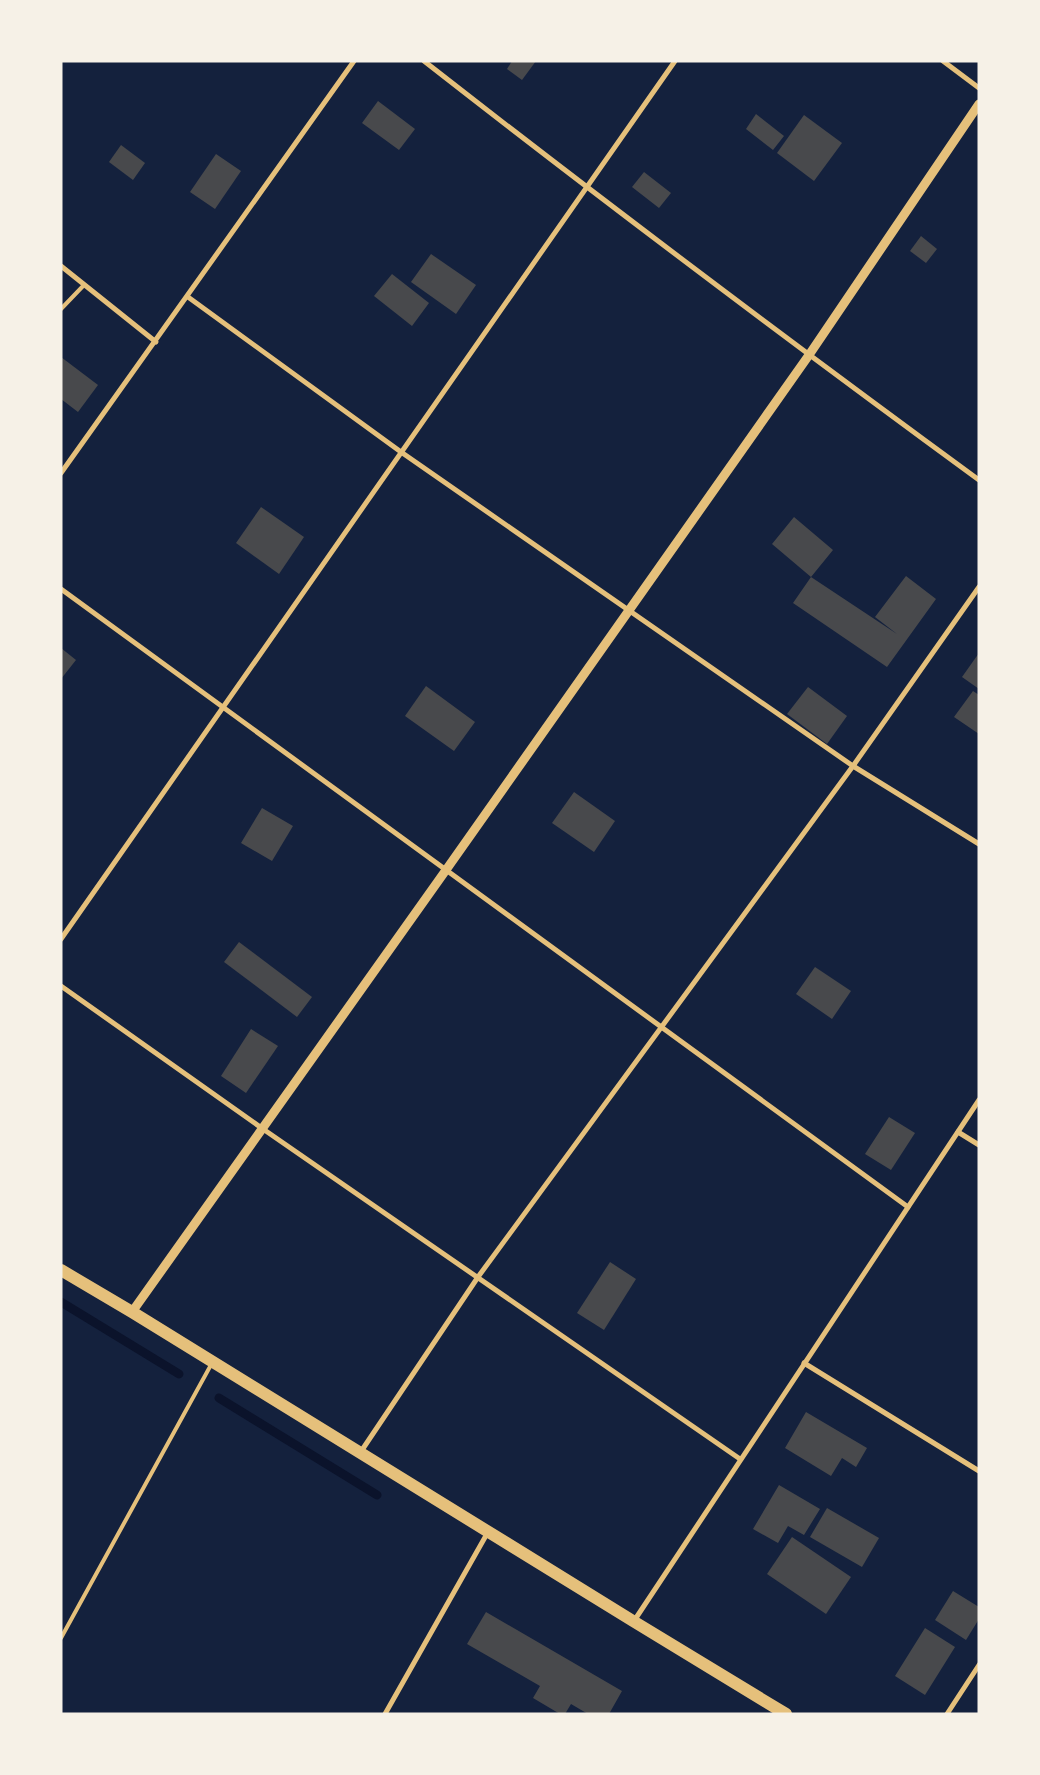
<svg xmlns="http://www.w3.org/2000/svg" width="1040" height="1775" font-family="Poppins,sans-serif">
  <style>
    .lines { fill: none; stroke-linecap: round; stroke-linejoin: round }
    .stream { stroke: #0b132b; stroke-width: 9 }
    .building { fill: #48494c }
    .service { stroke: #e5c07b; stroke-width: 4 }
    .minor { stroke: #e5c07b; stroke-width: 5 }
    .tertiary { stroke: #e5c07b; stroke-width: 9 }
    .primary { stroke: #e5c07b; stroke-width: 12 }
  </style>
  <rect width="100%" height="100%" fill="#14213d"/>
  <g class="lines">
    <g class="stream">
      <path d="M61,1302L179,1374"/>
      <path d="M219,1398L377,1495"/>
    </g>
  </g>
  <g class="building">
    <path d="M512,61H536L522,80L507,69Z"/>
    <path d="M378,101L415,129L399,150L362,123Z"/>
    <path d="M756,114L784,136L773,150L746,129Z"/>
    <path d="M804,115L842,143L814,181L777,153Z"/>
    <path d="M121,145L145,163L133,180L109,162Z"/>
    <path d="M216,154L241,171L215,209L190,192Z"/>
    <path d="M644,172L671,193L659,208L632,187Z"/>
    <path d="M921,236L937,249L926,263L910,251Z"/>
    <path d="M431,254L476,285L456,314L411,282Z"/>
    <path d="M392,274L429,303L412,326L374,296Z"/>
    <path d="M61,357L98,385L78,412L61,399Z"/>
    <path d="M261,507L304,537L279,574L236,543Z"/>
    <path d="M794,517L833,550L811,577L897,634L875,617L906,576L936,599L887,667L793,603L811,577L772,544Z"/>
    <path d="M61,648L76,660L61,679Z"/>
    <path d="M979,653V689L962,677Z"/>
    <path d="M426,686L475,722L454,751L405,716Z"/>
    <path d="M808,687L847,716L827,744L787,714Z"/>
    <path d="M973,691L979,695V734L954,717Z"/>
    <path d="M574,792L615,821L594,852L552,823Z"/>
    <path d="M262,808L293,826L272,861L241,843Z"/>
    <path d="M239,942L312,997L297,1017L224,962Z"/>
    <path d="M815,967L851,991L832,1019L796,994Z"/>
    <path d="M251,1029L278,1046L246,1093L221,1076Z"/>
    <path d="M889,1117L915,1133L891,1170L865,1154Z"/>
    <path d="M610,1262L636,1279L604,1330L577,1313Z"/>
    <path d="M806,1412L867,1448L856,1467L842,1458L831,1476L785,1448Z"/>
    <path d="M779,1485L820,1509L804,1535L788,1526L778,1543L753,1529Z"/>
    <path d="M827,1508L879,1538L862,1567L810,1537Z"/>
    <path d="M792,1537L851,1577L826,1614L767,1574Z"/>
    <path d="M953,1591L979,1607V1619L966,1640L935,1620Z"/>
    <path d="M486,1612L622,1691L609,1714H588L571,1704L565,1714H560L533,1698L540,1686L467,1644Z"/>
    <path d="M925,1628L955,1647L925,1695L895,1676Z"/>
  </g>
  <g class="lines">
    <g class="service">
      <path d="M61,309L84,285"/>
      <path d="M61,1638L212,1363"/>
    </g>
    <g class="minor">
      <path d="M424,61C607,204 792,343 979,480"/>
      <path d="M943,61L979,88"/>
      <path d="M61,266L156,342"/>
      <path d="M188,297L401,452L853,766L979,844"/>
      <path d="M61,473L354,61"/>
      <path d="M61,589L908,1207"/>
      <path d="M61,939L675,61"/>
      <path d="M61,986L263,1129L740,1459"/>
      <path d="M958,1132L979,1145"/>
      <path d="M804,1363L979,1471"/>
      <path d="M360,1453L478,1277L853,766L979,587"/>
      <path d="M634,1621L979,1100"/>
      <path d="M385,1714L488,1532"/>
      <path d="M947,1714L979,1665"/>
    </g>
    <path class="tertiary" d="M132,1312L446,870L809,355L979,104"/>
    <path class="primary" d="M61,1270L132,1312L633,1621L786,1714"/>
  </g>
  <rect width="1040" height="1775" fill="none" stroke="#f6f1e7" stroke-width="125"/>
</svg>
